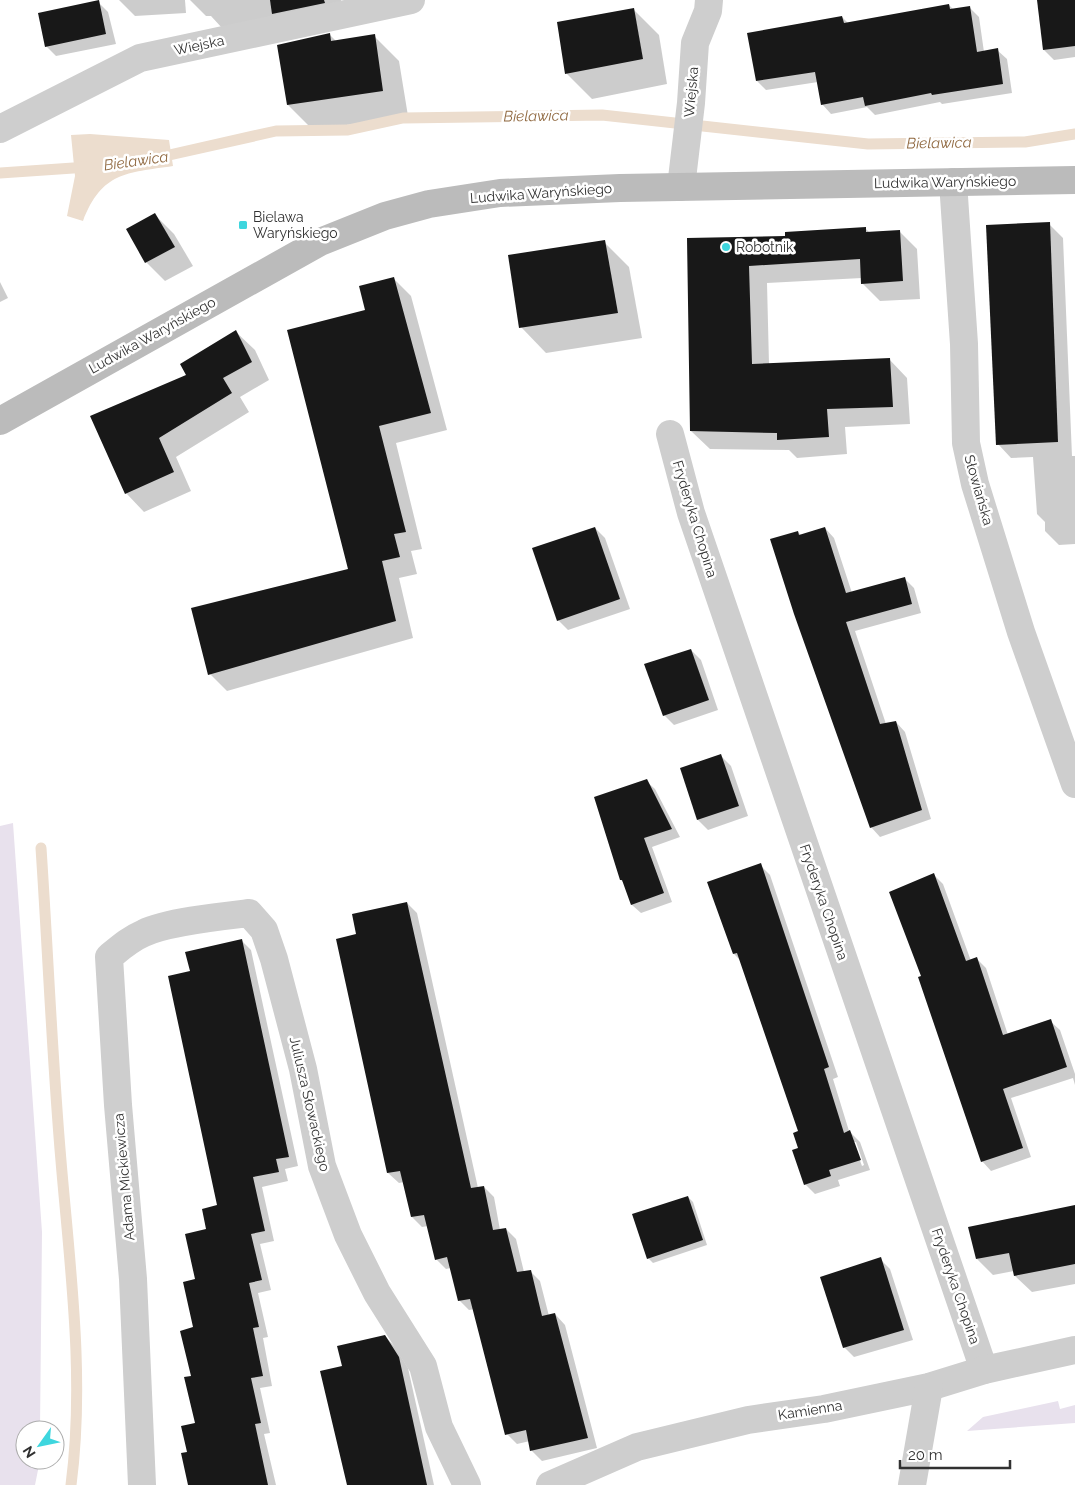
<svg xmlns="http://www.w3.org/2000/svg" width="1075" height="1485" font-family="Raleway,sans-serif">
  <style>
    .green { fill: #e8e1ed }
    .water { fill: #ecddce }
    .shadow { fill: #0003; fill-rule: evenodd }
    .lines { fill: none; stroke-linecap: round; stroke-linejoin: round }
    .stream { stroke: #ecddce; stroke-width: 11 }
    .building { fill: #181818 }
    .street { stroke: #cecece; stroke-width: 28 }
    .secondary { stroke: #bbb; stroke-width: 28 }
    .poi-dot { fill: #3ed6de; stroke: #fff; stroke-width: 2 }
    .labels { text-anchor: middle; stroke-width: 5; stroke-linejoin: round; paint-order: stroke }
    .street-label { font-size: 14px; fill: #313131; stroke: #fff }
    .poi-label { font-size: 14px; fill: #313131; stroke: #fff; text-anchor: start }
    .water-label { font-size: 15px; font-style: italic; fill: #916a42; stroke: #fff }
  </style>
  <rect width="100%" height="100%" fill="#fff"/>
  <g class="green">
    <path d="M13,823L42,1232L40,1430H25V1460H40L35,1485H0V826Z"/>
    <path d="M1058,1401L1060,1409L1075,1405V1423L967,1431L983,1417Z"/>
  </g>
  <path class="water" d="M90,134L169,140L173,166C126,173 102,172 83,221L67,216L75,176L71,135Z"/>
  <g class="shadow">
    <path d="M119,0H185L186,13L135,16Z"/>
    <path d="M190,0H341L346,24L233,40L211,16H206Z"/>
    <path d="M1038,0H1075V57L1054,60L1044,50Z"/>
    <path d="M98,2L108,12L116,44L56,56L46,46Z"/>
    <path d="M949,5L954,10L969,7L979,17L984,52L997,50L1007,59L1012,93L942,104L940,102L875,115L867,107L831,114L822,104L818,82L766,90L757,81L842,17L848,23Z"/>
    <path d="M634,10L659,35L667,84L592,99L567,74L558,23Z"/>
    <path d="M330,35L336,41L374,36L399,61L408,116L313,130L288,105L279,46Z"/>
    <path d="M155,215L174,234L193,266L165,281L146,262Z"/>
    <path d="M1049,224L1063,238L1072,456H1075V544L1059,545L1045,531V522L1037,514L1033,457L1011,458L998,444Z"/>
    <path d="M865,228L870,233L899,231L917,249L920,299L880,301L862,283V278L767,283L769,364L889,359L907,378L910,424L845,427L847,454L797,458L789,450L710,449L691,431L689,239L786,237Z"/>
    <path d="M604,242L629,267L642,338L546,353L521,327Z"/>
    <path d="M394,279L411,296L447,430L396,443L422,549L411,551L417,574L399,578L413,638L227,691L210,674L350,570L367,311Z"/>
    <path d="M0,282L8,298L0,302Z"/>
    <path d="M236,332L255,350L269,380L240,397L249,412L176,457L191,491L144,512L126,493L188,376Z"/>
    <path d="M595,528L605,538L630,609L568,630L558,620Z"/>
    <path d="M825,528L834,538L852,593L904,578L914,588L921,613L855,631L886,724L896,722L905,732L931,819L880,837L871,827L798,532L801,535Z"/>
    <path d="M691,650L701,660L718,710L674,725L664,715Z"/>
    <path d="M721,756L731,766L748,816L708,830L698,820L681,769Z"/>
    <path d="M646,781L655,789L680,837L652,847L672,902L641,913L632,905L625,884L621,880Z"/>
    <path d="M760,865L770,875L838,1077L833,1079L849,1131L860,1142L870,1170L838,1180L840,1186L815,1194L805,1184L799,1132L740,960L734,954L709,883ZM853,1142H856L864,1165L862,1166Z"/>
    <path d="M933,874L943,884L971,961L977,959L986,968L1008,1035L1050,1021L1060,1030L1075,1074V1085L1073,1078L1011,1098L1031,1157L991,1171L982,1161L922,977Z"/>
    <path d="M407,903L417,913L478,1188L484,1187L494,1197L500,1230L506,1229L516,1239L524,1272L530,1271L540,1281L549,1316L555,1314L565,1325L597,1448L542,1461L532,1451L530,1441L517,1444L507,1434L475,1309L469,1310L459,1300L451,1268L446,1269L436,1259L428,1226L422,1227L412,1217L404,1182L399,1183L388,1173L337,940L357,935Z"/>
    <path d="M241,940L251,950L298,1166L285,1169L288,1181L262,1187L274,1241L260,1244L271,1290L258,1293L268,1337L263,1338L272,1386L260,1388L270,1433L264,1434L276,1485H189L188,1453L196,1424L193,1377L196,1280L208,1230L219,1206L191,972Z"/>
    <path d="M688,1197L693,1202L707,1245L653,1263L648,1258Z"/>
    <path d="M1075,1206V1284L1032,1292L1015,1276L1014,1271L993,1275L977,1259Z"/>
    <path d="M880,1259L890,1269L913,1340L854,1357L844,1347Z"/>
    <path d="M385,1336L395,1347L408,1368L434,1485H348L344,1367Z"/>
  </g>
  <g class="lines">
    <g class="stream">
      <path d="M156,158L276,131L348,130L403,118L602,115L868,144L1025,142L1075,134"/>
      <path d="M0,173L88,167"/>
      <path d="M41,848C48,952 52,1057 61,1161C70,1268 85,1378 71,1485"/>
    </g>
  </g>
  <g class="building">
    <path d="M99,0L106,34L45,47L38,13Z"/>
    <path d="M270,0H324L325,3L272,14Z"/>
    <path d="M1037,0H1075V46L1043,50Z"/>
    <path d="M949,4L950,9L970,6L977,52L998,48L1003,84L932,95L931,93L865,106L863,97L821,105L815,72L756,81L747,33L842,16L844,23Z"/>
    <path d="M634,8L643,59L565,74L557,22Z"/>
    <path d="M330,33L331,41L375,34L383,91L287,105L277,45Z"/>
    <path d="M155,213L175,247L145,263L126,229Z"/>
    <path d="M1050,222L1058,442L996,445L986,225Z"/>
    <path d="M866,227V232L900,230L903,281L861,284L860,259L749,266L752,364L890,358L893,407L827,409L829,437L777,440V433L690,431L687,238L785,236V232Z"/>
    <path d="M605,240L618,313L519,328L508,255Z"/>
    <path d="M394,277L431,413L379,426L406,532L394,534L400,557L382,561L396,621L208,675L191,608L348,569L287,330L365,310L359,286Z"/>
    <path d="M236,330L252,362L223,378L232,393L159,438L174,472L125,494L90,416L186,375L180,364Z"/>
    <path d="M595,527L620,599L557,621L532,548Z"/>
    <path d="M825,527L846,593L905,577L912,604L846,622L880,724L896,721L922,810L870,828L794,614L770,539L798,531L799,535Z"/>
    <path d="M691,649L709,700L663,716L644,664Z"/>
    <path d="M721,754L739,806L697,820L680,768Z"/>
    <path d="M647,779L672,829L644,838L664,893L631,905L622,880H620L594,797Z"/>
    <path d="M761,863L829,1067L824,1069L844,1133L850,1130L861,1160L829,1170L831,1176L804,1185L792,1150L798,1148L793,1133L798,1131L737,953L733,954L707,882Z"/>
    <path d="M934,873L966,961L977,957L1003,1035L1051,1019L1067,1067L1003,1089L1023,1148L981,1162L918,977L921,976L889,892Z"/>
    <path d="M407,902L471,1188L484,1186L493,1230L506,1228L517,1272L531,1270L542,1316L555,1313L588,1438L530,1451L526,1430L505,1435L470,1299L458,1301L447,1257L435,1260L424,1215L411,1217L400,1171L387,1173L336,939L356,934L352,914Z"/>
    <path d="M242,939L289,1157L276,1159L279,1172L253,1177L265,1231L251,1234L262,1280L249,1283L259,1327L253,1328L263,1376L251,1378L261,1423L255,1424L268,1485H188L181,1453L187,1452L181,1426L195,1423L184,1377L191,1376L180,1331L193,1327L183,1282L195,1279L185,1234L206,1229L202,1209L217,1205L168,976L190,971L185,952Z"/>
    <path d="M688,1196L703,1240L647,1259L632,1214Z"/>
    <path d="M1075,1205V1264L1014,1276L1009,1253L976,1259L968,1227Z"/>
    <path d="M881,1257L904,1330L843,1348L820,1277Z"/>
    <path d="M385,1335L399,1357L427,1485H347L320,1371L342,1366L337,1346Z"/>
  </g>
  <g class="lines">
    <g class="street">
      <path d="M0,129L140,58L411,0"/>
      <path d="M953,182L964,344L966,443L975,484L1021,632L1075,784"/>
      <path d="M681,187L691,103L695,43L708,11L709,0"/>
      <path d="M670,434L691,513L984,1370"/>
      <path d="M142,1485L133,1279L118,1105L109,957C120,948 130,939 144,933C166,922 223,916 249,913L264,930L274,959L303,1069L322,1166L348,1235L377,1293L423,1366L439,1427L467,1485"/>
      <path d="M550,1485L637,1447L748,1420L824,1409L929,1387L984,1370L1075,1350"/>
      <path d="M912,1485L929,1387"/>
    </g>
    <path class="secondary" d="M0,421L320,242L385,216L429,204L500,193L620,188L1075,180"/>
  </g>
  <g class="poi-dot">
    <rect x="238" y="220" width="10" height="10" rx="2.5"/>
    <circle cx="726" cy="247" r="5"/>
  </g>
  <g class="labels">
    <g class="street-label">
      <text transform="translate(199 45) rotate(-12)" y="5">Wiejska</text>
      <text transform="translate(691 92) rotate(-85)" y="5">Wiejska</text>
      <text transform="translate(945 182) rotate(-1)" y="5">Ludwika Waryńskiego</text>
      <text transform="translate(541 193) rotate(-4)" y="5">Ludwika Waryńskiego</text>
      <text transform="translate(152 335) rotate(-29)" y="5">Ludwika Waryńskiego</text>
      <text transform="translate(979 490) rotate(74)" y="5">Słowiańska</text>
      <text transform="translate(695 519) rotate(73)" y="5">Fryderyka Chopina</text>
      <text transform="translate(824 902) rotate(71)" y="5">Fryderyka Chopina</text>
      <text transform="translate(310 1104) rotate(77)" y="5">Juliusza Słowackiego</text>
      <text transform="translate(124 1177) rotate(-95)" y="5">Adama Mickiewicza</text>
      <text transform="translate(956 1286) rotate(71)" y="5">Fryderyka Chopina</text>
      <text transform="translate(810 1410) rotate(-9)" y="5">Kamienna</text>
    </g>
    <g class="poi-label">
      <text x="253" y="222">Bielawa<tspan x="253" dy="16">Waryńskiego</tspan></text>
      <text x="736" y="252">Robotnik</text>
    </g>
    <g class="water-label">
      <text transform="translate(536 116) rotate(-1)" y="5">Bielawica</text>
      <text transform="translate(939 143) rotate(-1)" y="5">Bielawica</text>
      <text transform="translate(136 161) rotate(-8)" y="5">Bielawica</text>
    </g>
  </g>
  <g transform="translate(40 1445) rotate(237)"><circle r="24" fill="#ffffff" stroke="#adadad"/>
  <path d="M0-4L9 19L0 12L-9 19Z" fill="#3ed6de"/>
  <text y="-8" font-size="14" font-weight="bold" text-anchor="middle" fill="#313131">N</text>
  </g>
  <path d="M900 1460v8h110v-8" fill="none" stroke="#313131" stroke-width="2.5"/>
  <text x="908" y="1460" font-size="15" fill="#313131" stroke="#ffffff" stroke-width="4" paint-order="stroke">20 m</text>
</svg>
